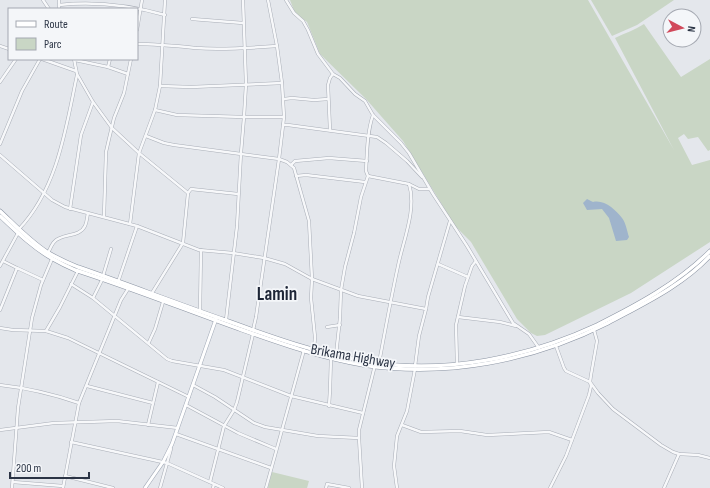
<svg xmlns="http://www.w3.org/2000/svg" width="710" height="488" font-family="'Sofia Sans Condensed',sans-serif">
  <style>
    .green { fill: #c9d6c5 }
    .water { fill: #9fb4cc }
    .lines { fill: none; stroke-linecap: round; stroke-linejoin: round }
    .minor-casing { stroke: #a9aeb7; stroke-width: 3.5 }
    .major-casing { stroke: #a3abb8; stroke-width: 4 }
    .highway-casing { stroke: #8b94a3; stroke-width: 4.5 }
    .minor { stroke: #f7f8fa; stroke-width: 2.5 }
    .major { stroke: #fff; stroke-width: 3 }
    .highway { stroke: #fff; stroke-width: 3.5 }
    .labels { text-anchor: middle; stroke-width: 3.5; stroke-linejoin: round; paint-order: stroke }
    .street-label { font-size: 15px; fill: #2b3445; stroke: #f4f6f9 }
    .district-label { font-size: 19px; font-weight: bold; fill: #1d2536; stroke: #f4f6f9 }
  </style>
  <rect width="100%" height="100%" fill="#e4e7ec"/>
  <g class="green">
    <path d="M290,0H588L674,150L615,38C625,33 635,30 644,24L681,77L710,59V150L708,151L698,137L688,139L684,134L678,138L692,165L710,160V242L631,293L545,335L537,336L531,333L517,319L471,242L455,226L403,141L366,99L320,54L307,22L295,13Z"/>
    <path d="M591,0H674L637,25L612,36Z"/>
    <path d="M272,472L309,481L307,488H268Z"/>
  </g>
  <path class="water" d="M587,199L593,202C604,199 616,210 622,218C626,223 627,231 629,237L627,240L616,241L609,218L602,209L587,210L583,203Z"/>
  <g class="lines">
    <defs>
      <g id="minor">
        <path d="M43,0L49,9"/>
        <path d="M59,0V9"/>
        <path d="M286,0L294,13L303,21L308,30L318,54L333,74L340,78L355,94L365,101L373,115L401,143L409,153L433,194L467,246L513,323L529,334L539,348"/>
        <path d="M59,5C95,1 129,5 165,15"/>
        <path d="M192,19L243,23"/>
        <path d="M137,30L142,0"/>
        <path d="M137,44C157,44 176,46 196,48C223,50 250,48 277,46"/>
        <path d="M0,46L9,49"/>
        <path d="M42,59L76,71"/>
        <path d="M74,59L77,74L93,102L112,128L139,153L188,193"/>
        <path d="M75,60L108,67L128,74"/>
        <path d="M108,67L110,59"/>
        <path d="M0,82L16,59"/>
        <path d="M160,86L191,87L282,83"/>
        <path d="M284,99L292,98L314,100L328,99"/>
        <path d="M155,110L177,115L244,117H284"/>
        <path d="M283,125H288L377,137L386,143L407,161L422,177"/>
        <path d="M330,130L328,85L330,78L333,74"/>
        <path d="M146,136L164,143L174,145L279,159L287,162L294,168L309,221L312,279L311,298L315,337L314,350"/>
        <path d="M0,144L22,91L40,59"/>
        <path d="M0,155L52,200L65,207L137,226L199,250L233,253L264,258L285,264L312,279L358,296L426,309L419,336L415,366"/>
        <path d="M291,165L295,161L329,158L367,161"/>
        <path d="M296,176L306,175L365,182"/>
        <path d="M368,176L409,184L419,189H430"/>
        <path d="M70,209L81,135L93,102"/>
        <path d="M104,216L106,152L109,139L114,118L124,93L131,59"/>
        <path d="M130,224L139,153L155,110L160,86L165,0"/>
        <path d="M19,229C58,188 66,127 77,75"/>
        <path d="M48,253C51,247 53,240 60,238C68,234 80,236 85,226C87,222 87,217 88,213"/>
        <path d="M3,261L17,268"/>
        <path d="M438,264L468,277"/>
        <path d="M0,266L18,233"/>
        <path d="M103,276L111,249"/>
        <path d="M118,282L137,226"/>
        <path d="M71,284L93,298L167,359L172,361L224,370L291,396L363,413"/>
        <path d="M152,293L183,243L188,193L191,189L238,194"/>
        <path d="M93,298L102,280"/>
        <path d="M426,309L428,297L450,221"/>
        <path d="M0,310L17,268L43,280"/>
        <path d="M200,311L201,250"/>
        <path d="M458,317L500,322L516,326"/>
        <path d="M226,320L237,226L241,153L244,117L246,84L243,0"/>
        <path d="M327,327L340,325"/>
        <path d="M0,328L13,330L46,331L68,338L189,397"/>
        <path d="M253,330L256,317L279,159L284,117L282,83L277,46L268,0"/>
        <path d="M46,331L60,307L78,271"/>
        <path d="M149,342L155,329L163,302"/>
        <path d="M556,346L564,368L566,371L590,382L598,393L613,409L661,445L673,452L679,454L698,455L710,458"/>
        <path d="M336,355L340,318L341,290L345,267L354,233L361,197L368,176L366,171C367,153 367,132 373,115"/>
        <path d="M379,363C385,331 391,298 398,266C403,241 417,209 409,184"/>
        <path d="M457,364L456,325L465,286L472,266L476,261"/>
        <path d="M0,385C27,388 53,394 79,403"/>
        <path d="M193,385L215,397L254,423L265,427L318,436L359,438"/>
        <path d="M87,386L153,403"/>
        <path d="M186,405L238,433L276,449"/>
        <path d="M329,406L330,390L331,358"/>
        <path d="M148,425L158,382"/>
        <path d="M402,425L421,432L460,431L487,435L549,432L572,440"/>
        <path d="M0,430L54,423L117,421L178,428"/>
        <path d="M176,434L271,468"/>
        <path d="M71,442L167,463L223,488"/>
        <path d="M65,476L113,488"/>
        <path d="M13,482L63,486"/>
        <path d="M210,482L224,426L234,410L237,402L253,334"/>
        <path d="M12,488L18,408L32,318L41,285L52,259"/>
        <path d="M63,488L79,403L121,300L128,289"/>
        <path d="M160,488L171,449"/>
        <path d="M213,488L214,484"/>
        <path d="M266,488L304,350"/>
        <path d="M326,488L327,484L349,488"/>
        <path d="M362,488L359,438V430L375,365"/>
        <path d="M397,488L394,466L397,436L407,411L415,369"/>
        <path d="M550,488L566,456L589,395L591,386L590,382L591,375L597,341L594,330"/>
        <path d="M664,488L679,454"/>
      </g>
      <path id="major" d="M145,488L163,462L172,444L216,319"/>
      <g id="highway">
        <path d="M0,211C15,225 30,241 47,252C57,258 68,263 78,267C127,284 176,303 225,320C272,337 319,354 369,362C446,374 526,358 597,325C637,305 678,283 710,251"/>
        <path d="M0,216C16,231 33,248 53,259C60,263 68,267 75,270C131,288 186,310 242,330C282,344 321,358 363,365C447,378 533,361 608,323C643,304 682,286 710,256"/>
      </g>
    </defs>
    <use href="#minor" class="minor-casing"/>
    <use href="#major" class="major-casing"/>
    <use href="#highway" class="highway-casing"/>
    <use href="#minor" class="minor"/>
    <use href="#major" class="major"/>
    <use href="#highway" class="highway"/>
  </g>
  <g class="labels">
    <g class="street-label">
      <text transform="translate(353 356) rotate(10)" y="5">Brikama Highway</text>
    </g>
    <g class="district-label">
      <text x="277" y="300">Lamin</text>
    </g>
  </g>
  <rect x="8" y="8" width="130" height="52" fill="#f4f6f9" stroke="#a4a8b1"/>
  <rect x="16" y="21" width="20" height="6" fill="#ffffff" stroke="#a4a8b1"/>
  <text x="44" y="28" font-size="12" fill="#2b3445">Route</text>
  <rect x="16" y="38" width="20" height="12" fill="#c9d6c5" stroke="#a4a8b1"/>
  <text x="44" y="48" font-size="12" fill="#2b3445">Parc</text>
  <g transform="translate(682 28) rotate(97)"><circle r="19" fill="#f4f6f9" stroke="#a4a8b1"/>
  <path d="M0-3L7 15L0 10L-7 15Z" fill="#d1495b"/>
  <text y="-6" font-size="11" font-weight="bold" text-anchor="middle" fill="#2b3445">N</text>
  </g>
  <path d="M10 472v6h79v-6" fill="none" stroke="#2b3445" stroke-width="2"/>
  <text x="16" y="472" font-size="12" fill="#2b3445" stroke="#f4f6f9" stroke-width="3" paint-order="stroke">200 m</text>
</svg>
